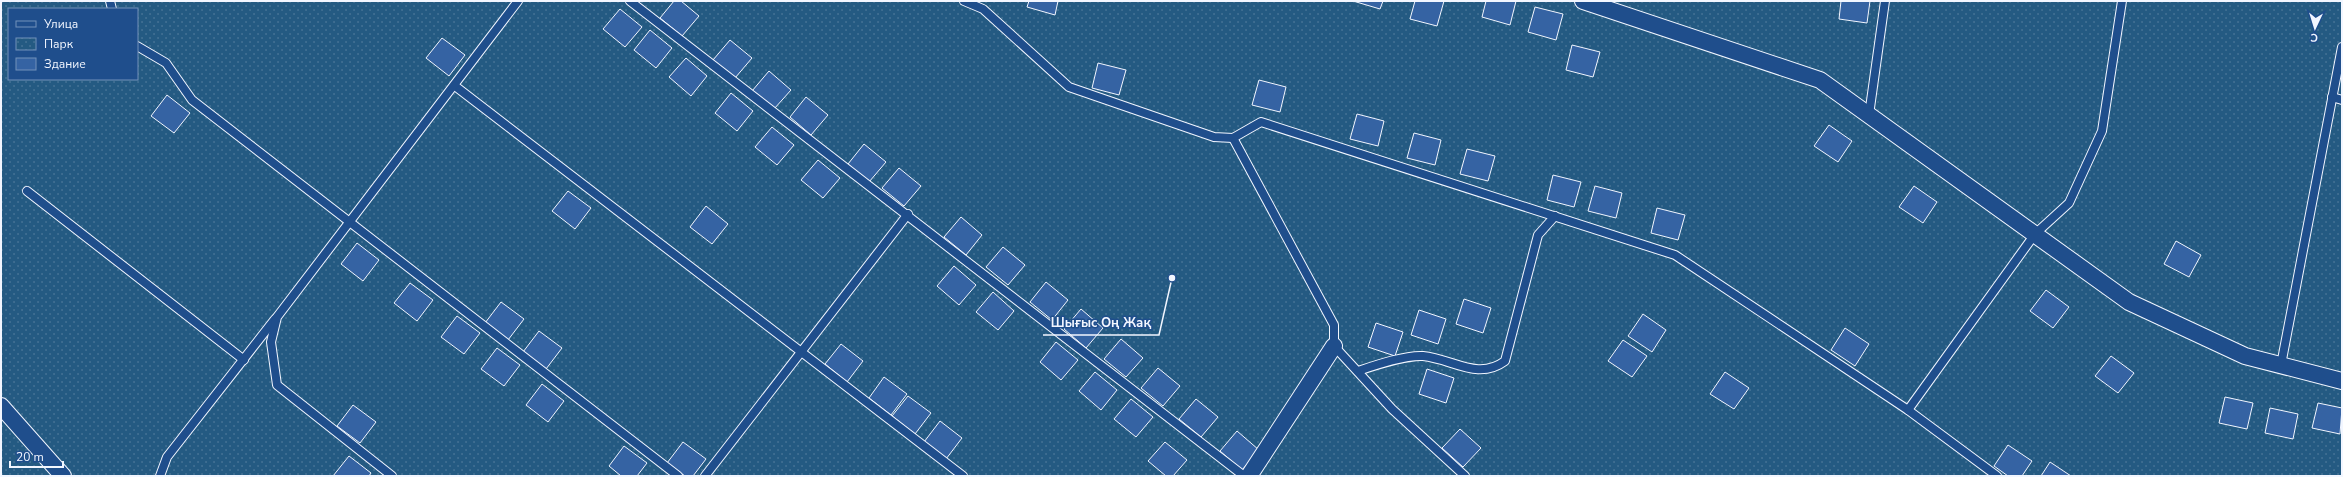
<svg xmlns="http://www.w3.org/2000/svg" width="2343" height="477" font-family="'Nunito Sans',sans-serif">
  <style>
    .park { fill: url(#park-dots); stroke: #a8bbd7; fill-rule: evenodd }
    .building { fill: #3563a3; stroke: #f2f6ff }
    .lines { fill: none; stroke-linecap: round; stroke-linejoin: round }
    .lane-casing { stroke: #f2f6ff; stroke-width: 10 }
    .street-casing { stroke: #f2f6ff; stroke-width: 18 }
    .lane { stroke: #1f4e8c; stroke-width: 8 }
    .street { stroke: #1f4e8c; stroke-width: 16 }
    .leader { fill: none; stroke: #f2f6ff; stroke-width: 1.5 }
    .callout-dot { fill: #f2f6ff; stroke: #1f4e8c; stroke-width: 1.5 }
    .callout-label { font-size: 13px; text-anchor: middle; font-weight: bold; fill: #f2f6ff; stroke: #1f4e8c; stroke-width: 3; stroke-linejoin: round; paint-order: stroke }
  </style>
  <defs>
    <pattern id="park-dots" width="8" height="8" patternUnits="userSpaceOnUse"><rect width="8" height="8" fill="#245a82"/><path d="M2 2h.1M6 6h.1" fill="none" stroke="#447295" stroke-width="1.8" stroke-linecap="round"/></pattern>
  </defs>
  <rect width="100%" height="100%" fill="#1f4e8c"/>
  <path class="park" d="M1,1H2342V476H1ZM9,9H137V79H9Z"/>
  <g class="building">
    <path d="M674,1H681L699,16L682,36L660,18Z"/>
    <path d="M1029,1H1058L1055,15L1027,7Z"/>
    <path d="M1353,1H1383L1380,9Z"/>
    <path d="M1415,1H1444L1437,26L1410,19Z"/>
    <path d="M1486,1H1516L1510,25L1482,17Z"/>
    <path d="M1841,1H1870L1867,23L1839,19Z"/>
    <path d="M1535,7L1563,14L1556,40L1528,32Z"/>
    <path d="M620,9L642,27L625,47L603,29Z"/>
    <path d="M650,30L672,48L656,68L634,50Z"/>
    <path d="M442,38L465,55L449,76L426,58Z"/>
    <path d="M730,40L752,58L735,78L713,60Z"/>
    <path d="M1572,45L1600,52L1593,77L1566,70Z"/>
    <path d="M686,58L707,76L691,96L669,77Z"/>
    <path d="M1098,63L1126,70L1119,95L1092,88Z"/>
    <path d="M769,71L791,90L774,109L752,91Z"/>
    <path d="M1259,80L1286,87L1280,112L1252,105Z"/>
    <path d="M731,93L753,111L737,131L715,113Z"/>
    <path d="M167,95L190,113L174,133L151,116Z"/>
    <path d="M806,97L828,115L811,135L790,117Z"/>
    <path d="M1357,114L1384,121L1378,146L1350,139Z"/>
    <path d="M1829,125L1852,141L1838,162L1814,146Z"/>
    <path d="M772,127L794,145L777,165L755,147Z"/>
    <path d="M1414,133L1441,140L1435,165L1407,158Z"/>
    <path d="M864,144L886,162L869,182L848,164Z"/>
    <path d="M1467,149L1495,156L1488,181L1460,174Z"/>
    <path d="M818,160L840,178L823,198L801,180Z"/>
    <path d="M899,168L921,186L904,206L882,188Z"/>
    <path d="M1553,175L1581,182L1574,207L1547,200Z"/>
    <path d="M1595,186L1622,193L1616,218L1588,211Z"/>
    <path d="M1914,186L1937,202L1923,223L1899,207Z"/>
    <path d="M568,191L591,208L575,229L552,211Z"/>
    <path d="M706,206L728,224L712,244L690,227Z"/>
    <path d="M1657,208L1685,215L1678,240L1651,233Z"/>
    <path d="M961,217L982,235L966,255L944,237Z"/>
    <path d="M2176,241L2201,255L2189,277L2164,264Z"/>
    <path d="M357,243L379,260L363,281L341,264Z"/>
    <path d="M1003,247L1025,265L1008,285L986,267Z"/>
    <path d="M954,266L976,285L959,305L937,286Z"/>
    <path d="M1046,282L1068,300L1052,320L1030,302Z"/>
    <path d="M410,283L433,300L417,321L394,303Z"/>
    <path d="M2046,290L2069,307L2053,328L2030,311Z"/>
    <path d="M993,292L1014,311L998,330L976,312Z"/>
    <path d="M1464,299L1491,308L1483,333L1456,324Z"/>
    <path d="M501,302L524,319L508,340L485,323Z"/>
    <path d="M1081,309L1103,328L1086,348L1064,329Z"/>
    <path d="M1419,310L1446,319L1438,344L1411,335Z"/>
    <path d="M1643,314L1666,330L1652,352L1628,336Z"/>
    <path d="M457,316L480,333L464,354L441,337Z"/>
    <path d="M1376,323L1403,332L1395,356L1368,347Z"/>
    <path d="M1845,328L1869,344L1855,366L1831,350Z"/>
    <path d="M539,331L562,348L546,369L523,352Z"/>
    <path d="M1121,339L1143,358L1126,377L1104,359Z"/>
    <path d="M1623,340L1647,356L1632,377L1608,361Z"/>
    <path d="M1056,342L1078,360L1061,380L1040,362Z"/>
    <path d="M841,344L863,361L847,382L825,364Z"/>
    <path d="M497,348L520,365L504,386L481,369Z"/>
    <path d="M2111,356L2134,373L2118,393L2095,376Z"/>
    <path d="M1158,368L1180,386L1163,406L1141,388Z"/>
    <path d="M1427,369L1454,378L1446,403L1419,394Z"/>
    <path d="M1095,372L1117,390L1101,410L1079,391Z"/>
    <path d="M1725,372L1749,388L1734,409L1710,394Z"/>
    <path d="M884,377L907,394L891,415L869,398Z"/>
    <path d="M542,384L564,401L548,422L526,405Z"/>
    <path d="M908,396L931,413L915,434L892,416Z"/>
    <path d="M2225,397L2253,403L2247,429L2219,423Z"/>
    <path d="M1131,399L1153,417L1136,437L1114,419Z"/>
    <path d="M1196,399L1218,417L1201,437L1179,419Z"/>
    <path d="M2318,403L2342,408L2340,434L2312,428Z"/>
    <path d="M353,405L376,422L360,443L337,426Z"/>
    <path d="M2270,408L2298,414L2293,439L2265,433Z"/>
    <path d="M940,421L962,438L946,459L924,442Z"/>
    <path d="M1460,429L1481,448L1463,467L1442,448Z"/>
    <path d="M1237,431L1259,450L1242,470L1220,451Z"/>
    <path d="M683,442L706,459L693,476H685L667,463Z"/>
    <path d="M1165,442L1187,460L1173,476H1166L1148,461Z"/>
    <path d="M2008,445L2032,461L2022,476H2008L1994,466Z"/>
    <path d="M624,446L647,463L637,476H621L609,466Z"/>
    <path d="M349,456L371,473L369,476H333Z"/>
    <path d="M2050,462L2071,476H2041Z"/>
  </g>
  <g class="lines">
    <defs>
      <g id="lane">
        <path d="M110,1L112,9"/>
        <path d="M630,1L1244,476"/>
        <path d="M964,1L983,9L1069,87L1214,137L1233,138L1261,122L1675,255L1908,410L1997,476"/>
        <path d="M137,46L166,63L192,100L678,476"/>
        <path d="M455,86L963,476"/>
        <path d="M2332,97L2342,100"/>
        <path d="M1869,115L1885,1"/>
        <path d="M1233,138L1334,325V346L1392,409L1465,476"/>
        <path d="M27,191L244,360"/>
        <path d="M2281,365L2342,47"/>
        <path d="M1358,371C1376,365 1405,355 1423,356C1453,359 1478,381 1505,361L1538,235L1555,216"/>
        <path d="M1908,410L2035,234L2069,203L2102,131L2122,1"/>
        <path d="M160,476L167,457L275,319"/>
        <path d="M392,476L277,385L271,342L277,317L518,1"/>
        <path d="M705,476L908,214"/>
      </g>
      <g id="street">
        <path d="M1583,1L1820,80L2129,302L2245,356L2342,381"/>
        <path d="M1,406L63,476"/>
        <path d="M1249,476L1334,346"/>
      </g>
    </defs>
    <use href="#lane" class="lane-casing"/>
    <use href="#street" class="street-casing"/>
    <use href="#lane" class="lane"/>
    <use href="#street" class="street"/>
  </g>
  <path class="leader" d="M1172 278L1159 335H1043"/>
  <circle class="callout-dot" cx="1172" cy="278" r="4"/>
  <g class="callout-label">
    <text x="1101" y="327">Шығыс Оң Жақ</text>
  </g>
  <rect width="2343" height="477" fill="none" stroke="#f2f6ff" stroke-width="4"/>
  <rect x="8" y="8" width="130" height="72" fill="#1f4e8c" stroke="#7391ba"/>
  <rect x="16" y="21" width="20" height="6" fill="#1f4e8c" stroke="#7391ba"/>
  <text x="44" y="28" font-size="12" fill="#f2f6ff">Улица</text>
  <rect x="16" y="38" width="20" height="12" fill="url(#park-dots)" stroke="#7391ba"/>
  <text x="44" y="48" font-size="12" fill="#f2f6ff">Парк</text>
  <rect x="16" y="58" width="20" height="12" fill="#3563a3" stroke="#7391ba"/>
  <text x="44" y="68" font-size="12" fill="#f2f6ff">Здание</text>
  <g transform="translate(2315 28) rotate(184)" stroke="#1f4e8c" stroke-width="3" paint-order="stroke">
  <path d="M0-3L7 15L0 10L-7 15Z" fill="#f2f6ff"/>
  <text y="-6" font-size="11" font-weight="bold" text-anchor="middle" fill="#f2f6ff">С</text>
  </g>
  <path d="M10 461v6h53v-6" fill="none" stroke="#f2f6ff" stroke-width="2"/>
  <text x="16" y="461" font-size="12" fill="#f2f6ff" stroke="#1f4e8c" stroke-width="3" paint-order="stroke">20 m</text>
</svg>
